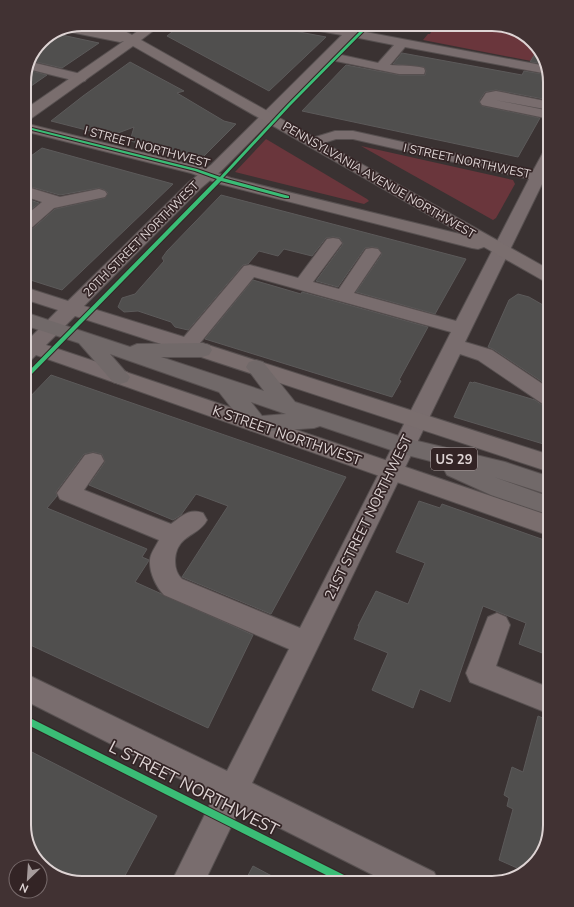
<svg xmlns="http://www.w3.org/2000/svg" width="574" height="907" font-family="'Nunito Sans',sans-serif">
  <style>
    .green { fill: #6a363c }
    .building { fill: #504f4e; stroke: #5c5a5a }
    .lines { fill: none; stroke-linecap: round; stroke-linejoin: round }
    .minor-casing { stroke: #575050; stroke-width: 2 }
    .major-casing { stroke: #575050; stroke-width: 2 }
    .highway-casing { stroke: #575050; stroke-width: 2 }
    .minor { fill: #796d6e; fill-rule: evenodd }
    .major { fill: #7a6e6e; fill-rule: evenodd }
    .highway { fill: #716969; fill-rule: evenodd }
    .cycleway-casing { stroke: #332425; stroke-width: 2 }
    .cycleway { fill: #3abd76; fill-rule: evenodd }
    .labels { text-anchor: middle; stroke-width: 3.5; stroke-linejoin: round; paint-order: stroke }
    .far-street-label { font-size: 12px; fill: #ded4d4; stroke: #332425 }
    .shield { fill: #332425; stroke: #ab9fa0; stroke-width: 1 }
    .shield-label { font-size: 13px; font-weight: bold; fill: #ded4d4 }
    .street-label { font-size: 14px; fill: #ded4d4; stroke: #332425 }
    .near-street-label { font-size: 17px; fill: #ded4d4; stroke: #332425 }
    .rim { fill: none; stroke: #ded4d4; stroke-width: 2 }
  </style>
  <rect width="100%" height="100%" fill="#3a3232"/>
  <g class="green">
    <path d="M419,24H496L524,34L538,49L531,61L423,40L428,34H430L433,28L418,25Z"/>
    <path d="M266,139L367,199L369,201L364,204L235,172Z"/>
    <path d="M361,146L513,180L515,184L496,218L493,220Z"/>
  </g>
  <g class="building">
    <path d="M182,24L187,27L191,24H257L326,37L269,91L167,36Z"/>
    <path d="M57,34L99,43L62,68L32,61L41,41Z"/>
    <path d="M538,49L544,56L546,64L530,62Z"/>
    <path d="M402,53L522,75L524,71L548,75L550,82L549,100L496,90L485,92L479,101L482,106L540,118L518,157L302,111L346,65L399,75H425L426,71L424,67L393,64Z"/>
    <path d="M130,62L184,91L177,93L224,121L236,124L199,161L157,151L160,148L130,141L134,127L110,136L51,121L83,96Z"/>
    <path d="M28,70L47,75L24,91V79Z"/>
    <path d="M42,148L173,184L62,290L24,278V231L31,230L55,209L105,198L108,193L105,190L99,188L60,195L24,185V161Z"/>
    <path d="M221,195L321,221L466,259L435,314L356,292L382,254L378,248L372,247L365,248L338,287L316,281L343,244L340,238L333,237L326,238L312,256L284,249L278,256L259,251L248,264L243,265L188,330L175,327L171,322L138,311L124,312L118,307L122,298L135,294L164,261L162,258L167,251Z"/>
    <path d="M24,198L39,203L24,215Z"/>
    <path d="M253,280L301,294L302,292L428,327L399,380L401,381L392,397L205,339Z"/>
    <path d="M518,294L529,297L550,309V387L493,349L488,347L509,300Z"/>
    <path d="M51,375L346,477L271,614L182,577L228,506L196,494L181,515L173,520L89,485L105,462L102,454L93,452L84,454L56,492L57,496L47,508L147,549L142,557L149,560L148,562L135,582L253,635L208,728L24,642V403Z"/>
    <path d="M470,382L473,383L474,382L535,400L542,405L550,407V446L454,417Z"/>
    <path d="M419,501L440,508L442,504L550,542V656L519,644L526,623L483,606L450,702L420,689L413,708L372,690L388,653L354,639L359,626H358L376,591L408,604L425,563L396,552Z"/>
    <path d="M538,716L550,721V825L542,854L524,871L499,860L513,809L507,806L509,798L504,795L512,767L523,772Z"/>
    <path d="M24,748L157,816L121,883H79L50,873L30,851L24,825Z"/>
    <path d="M253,866L285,883H244Z"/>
  </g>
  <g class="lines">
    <defs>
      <g id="minor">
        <path d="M296,24H322L348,29L353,24H366L360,31L546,66L548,74L405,47L390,65C401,66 412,65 424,68L425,71L424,74H399L331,60L221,171L201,188L84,306L184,337L244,266L250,265L298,278L327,239L333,238L339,239L342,243L313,282L339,289L366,249L372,248L378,249L381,253L354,293L456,321L529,179L353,139H336L314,146L309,145L307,142L309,139L335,131H353L533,171L545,149L550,148V167L547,174H550V184L543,182L465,342L492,350L550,389V406L543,404L478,360L460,354L252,783L434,872L439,883H389L240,808L204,883H171L214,796L24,700V673L227,771L289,649L164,595C156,587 149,572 150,560C150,554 156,546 159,540L60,499L57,493L85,455L93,453L101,455L104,461L84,490L171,524C182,516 189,508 203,513L207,520C202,530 192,533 184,540C173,549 172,570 182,579L300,628L451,332L254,277L200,343L209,345L212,350L209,355L202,357L195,355L75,316L46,345L127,372L130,377L127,382L120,384L113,382L36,355L31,360L24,362V338L29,339L58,310L24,299V287L68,301L189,182L211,165L342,35L302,28L298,27ZM354,37L394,45L378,63L337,54Z"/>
        <path d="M31,62L85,75L87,78L85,81L80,82L28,69Z"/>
        <path d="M496,91L550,102V110L495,100L550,111V119L482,105L480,102L486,93Z"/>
        <path d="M24,186L60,197L99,189L105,191L107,194L105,197L54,208L30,229L24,230V217L42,202L24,196Z"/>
        <path d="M497,613L506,617L510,625L496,666L550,688V714L470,682L466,673L488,617Z"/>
      </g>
      <g id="major">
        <path d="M97,24H112L132,35L148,24H162L141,40L550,270V282L544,281L484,247L478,249L472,248L220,184L191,173L24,131V123L201,167L231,178L464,235L133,46L29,120L24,121V110L124,41L120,42L65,31L76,27L109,32Z"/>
        <path d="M202,343L550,455V472L195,355L192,350L195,345Z"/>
        <path d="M120,370L550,516V536L113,382L110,377L113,372Z"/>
      </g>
      <path id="highway" d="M24,312L130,347L137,344L202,343L209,345L212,350L209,355L202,357H161L264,391L246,367L249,362L256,360L263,362L295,402L405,438L505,462L550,477V495L494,477L550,497V515L491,495L447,475L444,469L446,465L403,454L320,426L314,428L257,432L249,430L219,392L110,354L130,377L127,382L120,384L113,382L79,343L24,325ZM251,402L286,414L262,416Z"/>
    </defs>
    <use href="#minor" class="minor-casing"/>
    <use href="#major" class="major-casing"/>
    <use href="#highway" class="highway-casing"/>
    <use href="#minor" class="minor"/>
    <use href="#major" class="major"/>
    <use href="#highway" class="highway"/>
    <defs>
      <g id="cycleway">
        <path d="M367,24H371L290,106L223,178L289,196V198H285L221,181L26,380L24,381V376L217,179L195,171L24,128V126L197,169L220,177L288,104Z"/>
        <path d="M24,715L354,880L355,883H342L24,723Z"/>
      </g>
    </defs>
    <use href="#cycleway" class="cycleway-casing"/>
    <use href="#cycleway" class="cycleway"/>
  </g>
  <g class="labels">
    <g class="far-street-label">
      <text transform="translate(147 147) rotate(15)" y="4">I STREET NORTHWEST</text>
      <text transform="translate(467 161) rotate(12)" y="4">I STREET NORTHWEST</text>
      <text transform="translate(379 180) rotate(30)" y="4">PENNSYLVANIA AVENUE NORTHWEST</text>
      <text transform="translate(141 239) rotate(-45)" y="4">20TH STREET NORTHWEST</text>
    </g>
    <rect class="shield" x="431" y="448" width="46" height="22" rx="3"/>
    <g class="shield-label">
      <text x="454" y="464">US 29</text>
    </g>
    <g class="street-label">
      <text transform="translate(287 435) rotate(19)" y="5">K STREET NORTHWEST</text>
      <text transform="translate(368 517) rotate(-64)" y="5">21ST STREET NORTHWEST</text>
    </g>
    <g class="near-street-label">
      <text transform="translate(194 788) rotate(27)" y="6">L STREET NORTHWEST</text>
    </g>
  </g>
  <path d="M0 0H574V907H0ZM82 31H492A51 51 0 0 1 543 82V825A51 51 0 0 1 492 876H82A51 51 0 0 1 31 825V82A51 51 0 0 1 82 31Z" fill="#413233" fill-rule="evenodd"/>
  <path class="rim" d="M82 31H492A51 51 0 0 1 543 82V825A51 51 0 0 1 492 876H82A51 51 0 0 1 31 825V82A51 51 0 0 1 82 31Z"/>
  <g transform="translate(28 879) rotate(205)"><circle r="19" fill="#332425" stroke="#776a6b"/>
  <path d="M0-3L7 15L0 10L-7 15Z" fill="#a59b9b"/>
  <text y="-6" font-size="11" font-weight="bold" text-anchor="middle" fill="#ded4d4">N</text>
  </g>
</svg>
